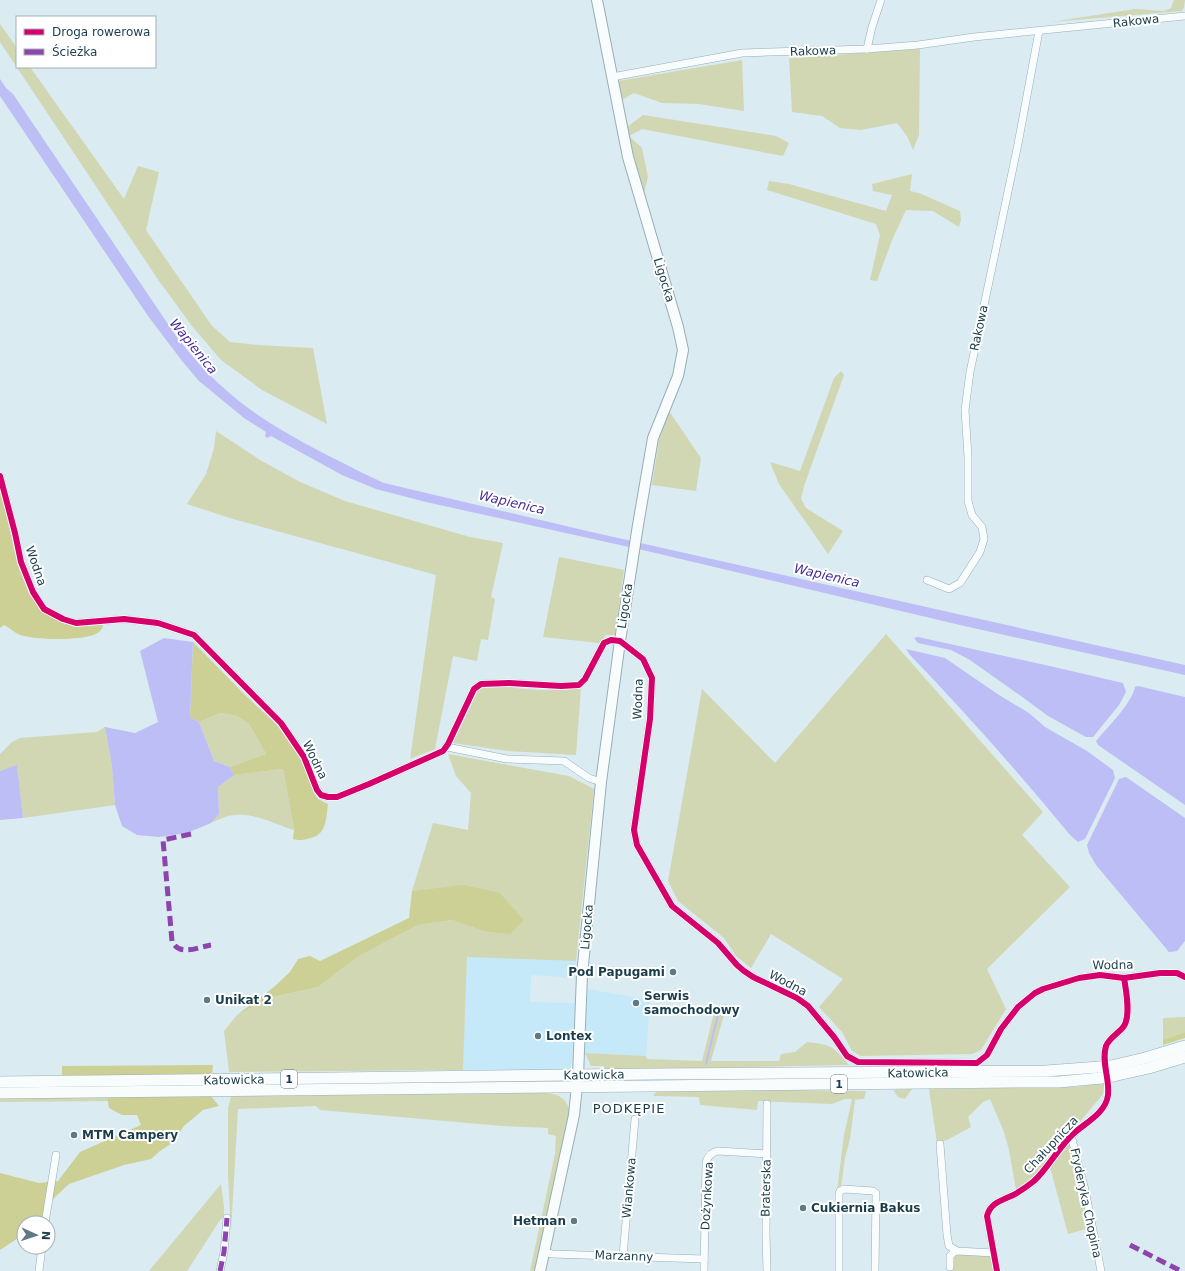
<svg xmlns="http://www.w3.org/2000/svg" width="1185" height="1271" font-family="'DejaVu Sans',sans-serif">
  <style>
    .built { fill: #c5e9f9 }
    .green { fill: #d1d7b3 }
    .forest { fill: #ccd095 }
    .water { fill: #bdbef5 }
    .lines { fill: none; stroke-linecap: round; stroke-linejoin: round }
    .stream { stroke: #bdbef5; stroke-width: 2 }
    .street-casing { stroke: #96aeb8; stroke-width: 8 }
    .secondary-casing { stroke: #96aeb8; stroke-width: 12 }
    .primary-casing { stroke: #96aeb8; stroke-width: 12 }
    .street { stroke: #f9fcfd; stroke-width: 7 }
    .secondary { stroke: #f9fcfd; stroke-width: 10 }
    .primary { stroke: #f9fcfd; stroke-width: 11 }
    .primary-bridge-casing { stroke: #96aeb8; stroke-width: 12; stroke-linecap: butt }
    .primary-bridge { stroke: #f9fcfd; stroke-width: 11 }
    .quiet { stroke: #8e44ad; stroke-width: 5; stroke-dasharray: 10 5; stroke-linecap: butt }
    .cycleway-casing { stroke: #fff; stroke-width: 8 }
    .cycleway { stroke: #d6006c; stroke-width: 6 }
    .poi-dot { fill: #5d7a85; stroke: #fff; stroke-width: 1.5 }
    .labels { text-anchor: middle; stroke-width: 4; stroke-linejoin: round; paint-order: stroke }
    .shield { fill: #fff; stroke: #5e7780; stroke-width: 1 }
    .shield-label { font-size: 11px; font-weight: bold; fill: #193d4a }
    .street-label { font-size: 12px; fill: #193d4a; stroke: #fff }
    .poi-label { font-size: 12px; font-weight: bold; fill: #193d4a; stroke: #fff; text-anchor: start }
    .water-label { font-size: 13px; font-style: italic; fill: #442d96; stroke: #fff }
    .neighbourhood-label { font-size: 13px; letter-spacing: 1px; fill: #193d4a; stroke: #fff }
  </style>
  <rect width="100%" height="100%" fill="#daebf2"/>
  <g class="built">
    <path d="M467,956L576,961L575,978L531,975L530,1002L575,1003L572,1062L569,1069L560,1071L463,1070Z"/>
    <path d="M587,989L650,1000L646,1056L585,1053Z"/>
  </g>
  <g class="green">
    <path d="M1174,0H1185L1184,7L1182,11L1051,22L1135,9L1164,11L1171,8Z"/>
    <path d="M0,24L17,48V67H30L124,199L138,166L159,172L146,230L212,326L230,342L258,345L313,348L327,424L262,390L221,360L192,326L159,281L0,42Z"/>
    <path d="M920,49L919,135L913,150L907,136L897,123L861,130L840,128L822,116L792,112L789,58Z"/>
    <path d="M742,60L744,111L699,104L662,103L634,93L622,100L618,81Z"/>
    <path d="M643,115L776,136L789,143L783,156L642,129L629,136L642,148L648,177L644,193C637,171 631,149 627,127Z"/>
    <path d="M912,174L910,191L919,193L960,211L961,220L959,227L933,211L906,210L892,240L877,281L870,280L880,235L876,224L767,190L769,181L789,184L886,211L892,195L873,191L872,184Z"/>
    <path d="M841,371L844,375L804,486L801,499L806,508L843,531L828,554L779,484L770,462L800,471L834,378Z"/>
    <path d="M669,411L701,458L696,491L652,485L659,440Z"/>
    <path d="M216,431L260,460L300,482L345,501L470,537L503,543L491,597L495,599L488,640L481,639L477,661L453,656L435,749L410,759L436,575L233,519L187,504L206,474L214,448Z"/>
    <path d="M559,557L624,570L615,635H606L599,643L543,637Z"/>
    <path d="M886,634L1043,812L1022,835L1070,887L987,969L1006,1009L981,1050L972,1054L861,1056L852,1051L842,1032L819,1007L843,979L771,934L751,968L736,956L724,938L678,901L668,881L702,689L775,763Z"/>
    <path d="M510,687C534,691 557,691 581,688L576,755L508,751L453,743L478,691L483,688Z"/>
    <path d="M221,713L237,716L249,724L266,754L230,767L214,761L199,722Z"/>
    <path d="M105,727L112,766L115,805L23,818L17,766L0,771V754L12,742L20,738L97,732Z"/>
    <path d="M448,754L569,776L594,789L576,961L467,957L463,1070L229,1072L224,1031L237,1015L273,997L318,987L359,956L418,925L452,920L483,931L524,921L500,893L434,889L412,891L433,823L468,830L471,793L456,776Z"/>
    <path d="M283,769L294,830C275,824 255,813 235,815C227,815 218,820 211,823L219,814L218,787L234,775Z"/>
    <path d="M727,1004L711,1061H779L781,1054L795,1052L807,1042C832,1045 833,1046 849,1065L605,1070L604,1066H591L585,1053L646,1056L647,1059L702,1061L715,1009L713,1006Z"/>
    <path d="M1185,1017V1032L1163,1040V1018Z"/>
    <path d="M1105,1082L1103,1094L1032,1180L1016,1190L1009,1150L1004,1132L990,1099L983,1102L968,1117L971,1127L947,1140L937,1143L929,1089L1076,1087Z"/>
    <path d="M912,1089L905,1099L898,1097L893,1090Z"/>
    <path d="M765,1090L866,1091L864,1099L855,1100L850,1139L845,1158L841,1187L837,1191L844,1135L852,1099H845L832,1104L758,1101L757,1110L700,1105L699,1097L653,1096L656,1092Z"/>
    <path d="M546,1093C560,1094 567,1099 570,1112L536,1271H530L555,1154L556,1136L548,1134V1128L502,1126L320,1110L316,1106L238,1109L231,1231L228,1176V1108L231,1096Z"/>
    <path d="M109,1096L108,1101L0,1102V1098Z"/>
    <path d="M1067,1144L1072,1146L1085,1198L1090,1228L1068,1234L1050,1167Z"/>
    <path d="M221,1184L224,1207V1217L220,1220L187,1271H149Z"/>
    <path d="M957,1253L990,1256L993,1261L995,1271H948L952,1270L953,1255Z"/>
  </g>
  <g class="forest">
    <path d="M0,485L17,563L29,594L42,611L61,622L78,626L103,625C102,627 102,630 100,631C90,642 34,640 20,635C15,633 10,628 4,625L0,628Z"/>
    <path d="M193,642L244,694L277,725L301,760L314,793L318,799L328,804C326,818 327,834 311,838C304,840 300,841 293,839L294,830L283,769L234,775L230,767L266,754L249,724L237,716L221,713L199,722L190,717Z"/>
    <path d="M464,885L500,893L524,920L510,934L483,931L452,920L418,925L359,956L318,987L273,997L237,1015L274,987L290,972L298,959L310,956L320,961L409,918L412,891Z"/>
    <path d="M1185,1032V1038L1163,1045V1040Z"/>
    <path d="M213,1065L212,1075H62V1066Z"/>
    <path d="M107,1096H211L219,1106L203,1110L184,1126L172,1143L160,1151L151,1159L124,1165L69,1184L54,1198L43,1215V1223H24V1234L0,1250V1173L39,1183L58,1181L80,1152L141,1125L137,1115H122L109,1108Z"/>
  </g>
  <g class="water">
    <path d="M0,79L6,88L13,94L176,336C191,355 207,374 226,390C258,419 299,441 337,460C353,468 368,476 384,483L587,531L1185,665V675L960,625L647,551L426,502L376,489L342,475L271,436L267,438L265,436L266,432L244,418L199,381L182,361L148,316L0,96Z"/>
    <path d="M918,637L1054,667L1123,683L1126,692L1119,705L1093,737H1086L1048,716L1021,696L970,660L951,650L918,643L914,638Z"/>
    <path d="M164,638L193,642L190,717L199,722L214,761L230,767L234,775L218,787L219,814L211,823L187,833L159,837L137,835L122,826L115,805L112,766L105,727L135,733L158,722L140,651Z"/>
    <path d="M906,649L945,658L999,695L1029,713L1045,727L1087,751L1113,770L1115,778L1085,839L1078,842L1070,835C1019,773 966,713 910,655Z"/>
    <path d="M1138,686L1185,697V805L1098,745L1096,741C1107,728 1132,703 1135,687Z"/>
    <path d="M17,765L23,818L0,820V771Z"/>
    <path d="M1126,777L1185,818V941L1177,951L1169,952L1096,865L1089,853L1087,845L1119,779Z"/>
  </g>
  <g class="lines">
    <path class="stream" d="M706,1064L720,1006"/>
    <defs>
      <g id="street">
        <path d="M867,49L872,27L881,0"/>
        <path d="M612,77L742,53L867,49L918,45L974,37L1185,16"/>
        <path d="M0,476L15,533L21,562L33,592L44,609L63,619L76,623L124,619L158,623L194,635L281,723L304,757L317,790L321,795L328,797H337L369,784L443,751L448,744L474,689L481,684L509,683L561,686L579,685L585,679L604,643L611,640L620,641L643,659L652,678L650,719L634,830L637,845L672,906L718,943L737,965L744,971L753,977L797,998L808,1006L834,1037L847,1056L858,1062L977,1063L987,1055L1001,1029L1018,1007L1035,993L1043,989L1079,978L1100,975L1124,978L1160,973H1177L1185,977"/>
        <path d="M927,580L949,589L960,583L980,552L984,539L982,527L972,515L968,501V457L965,410L970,372L1018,144L1039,31"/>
        <path d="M447,747L507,759L564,761L589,778L601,782"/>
        <path d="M767,1104L766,1233L767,1271"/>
        <path d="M1071,1135L1085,1190L1101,1271"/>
        <path d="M940,1144L947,1235L949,1246L957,1251L994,1253"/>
        <path d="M45,1223L56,1155"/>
        <path d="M544,1252L552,1254L704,1259"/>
        <path d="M623,1256L635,1119"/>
        <path d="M950,1267V1256L954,1252L957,1251"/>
        <path d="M39,1271L42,1247"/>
        <path d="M220,1271L224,1252L227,1218"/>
        <path d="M704,1271L706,1162C708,1156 711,1152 718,1151L767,1154"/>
        <path d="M839,1271V1194L840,1191L844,1189L873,1191L876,1193L875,1271"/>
        <path d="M997,1271L987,1216C991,1201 1005,1200 1017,1193C1022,1190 1029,1185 1034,1181C1049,1167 1058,1148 1073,1134C1085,1123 1106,1113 1108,1095C1110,1079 1101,1062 1106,1046C1109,1038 1119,1033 1124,1026C1131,1015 1126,990 1124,978"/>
      </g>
      <path id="secondary" d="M540,1271L574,1115L578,1076L582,975L601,782L620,641L638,525L653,438L678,376L683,350L678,327L628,157L597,0"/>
      <g id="primary">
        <path d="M1111,1066L1145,1058L1185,1046"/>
        <path d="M1113,1076L1149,1068L1185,1057"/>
        <path d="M0,1082L656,1074L1046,1071L1100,1067"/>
        <path d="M0,1093L1025,1082H1059L1101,1078"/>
      </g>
    </defs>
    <use href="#street" class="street-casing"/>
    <use href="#secondary" class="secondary-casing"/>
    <use href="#primary" class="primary-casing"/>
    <use href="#street" class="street"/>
    <use href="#secondary" class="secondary"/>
    <use href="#primary" class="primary"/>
    <defs>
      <g id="primary-bridge">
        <path d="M1100,1067L1111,1066"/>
        <path d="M1101,1078L1113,1076"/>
      </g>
    </defs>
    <use href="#primary-bridge" class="primary-bridge-casing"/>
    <use href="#primary-bridge" class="primary-bridge"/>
    <g class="quiet">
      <path d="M191,834L163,840L172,941C179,957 198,947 211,945"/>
      <path d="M1130,1245L1181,1271"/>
      <path d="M220,1271L224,1252L227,1218"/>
    </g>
    <defs>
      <g id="cycleway">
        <path d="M0,476L15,533L21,562L33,592L44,609L63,619L76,623L124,619L158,623L194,635L281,723L304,757L317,790L321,795L328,797H337L369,784L443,751L448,744L474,689L481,684L509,683L561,686L579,685L585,679L604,643L611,640L620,641L643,659L652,678L650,719L634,830L637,845L672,906L718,943L737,965L744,971L753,977L797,998L808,1006L834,1037L847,1056L858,1062L977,1063L987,1055L1001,1029L1018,1007L1035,993L1043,989L1079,978L1100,975L1124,978L1160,973H1177L1185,977"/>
        <path d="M997,1271L987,1216C991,1201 1005,1200 1017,1193C1022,1190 1029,1185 1034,1181C1049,1167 1058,1148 1073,1134C1085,1123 1106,1113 1108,1095C1110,1079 1101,1062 1106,1046C1109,1038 1119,1033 1124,1026C1131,1015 1126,990 1124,978"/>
      </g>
    </defs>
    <use href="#cycleway" class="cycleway-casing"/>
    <use href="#cycleway" class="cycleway"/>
  </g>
  <g class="poi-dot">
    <circle cx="673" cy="972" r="4"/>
    <circle cx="207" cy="1000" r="4"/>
    <circle cx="636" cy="1003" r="4"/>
    <circle cx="538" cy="1036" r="4"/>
    <circle cx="74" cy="1135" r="4"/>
    <circle cx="803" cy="1208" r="4"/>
    <circle cx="574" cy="1221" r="4"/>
  </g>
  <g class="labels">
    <g class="shield">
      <rect x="281" y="1070" width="16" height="18" rx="3"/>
      <rect x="831" y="1075" width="16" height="18" rx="3"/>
    </g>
    <g class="shield-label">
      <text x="289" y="1083">1</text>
      <text x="839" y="1088">1</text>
    </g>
    <g class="street-label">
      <text transform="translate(1136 21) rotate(-6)" y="4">Rakowa</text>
      <text transform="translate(813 51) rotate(-2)" y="4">Rakowa</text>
      <text transform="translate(664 280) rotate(73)" y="4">Ligocka</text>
      <text transform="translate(979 328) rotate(-78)" y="4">Rakowa</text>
      <text transform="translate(36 566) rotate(71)" y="4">Wodna</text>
      <text transform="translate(625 606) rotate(-81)" y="4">Ligocka</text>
      <text transform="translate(638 699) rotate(-88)" y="4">Wodna</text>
      <text transform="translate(315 760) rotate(64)" y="4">Wodna</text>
      <text transform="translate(587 927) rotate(-85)" y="4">Ligocka</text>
      <text transform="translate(1113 965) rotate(-1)" y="4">Wodna</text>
      <text transform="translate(788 983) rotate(28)" y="4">Wodna</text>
      <text transform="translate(918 1073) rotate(-1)" y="4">Katowicka</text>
      <text transform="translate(594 1075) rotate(-1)" y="4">Katowicka</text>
      <text transform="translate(234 1080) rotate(-1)" y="4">Katowicka</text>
      <text transform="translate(1051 1145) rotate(-47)" y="4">Chałupnicza</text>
      <text transform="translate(629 1188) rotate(-85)" y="4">Wiankowa</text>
      <text transform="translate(766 1188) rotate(-89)" y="4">Braterska</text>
      <text transform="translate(707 1196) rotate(-87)" y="4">Dożynkowa</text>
      <text transform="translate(1086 1203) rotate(78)" y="4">Fryderyka Chopina</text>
      <text transform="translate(624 1256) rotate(2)" y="4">Marzanny</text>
    </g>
    <g class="poi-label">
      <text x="665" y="976" text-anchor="end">Pod Papugami</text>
      <text x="644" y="1000">Serwis<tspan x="644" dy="14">samochodowy</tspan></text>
      <text x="215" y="1004">Unikat 2</text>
      <text x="546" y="1040">Lontex</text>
      <text x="82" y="1139">MTM Campery</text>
      <text x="811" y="1212">Cukiernia Bakus</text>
      <text x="566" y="1225" text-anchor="end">Hetman</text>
    </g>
    <g class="water-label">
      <text transform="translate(194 346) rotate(51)" y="5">Wapienica</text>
      <text transform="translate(512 502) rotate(13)" y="5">Wapienica</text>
      <text transform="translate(827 575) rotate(13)" y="5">Wapienica</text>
    </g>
    <g class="neighbourhood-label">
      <text x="629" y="1113">PODKĘPIE</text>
    </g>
  </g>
  <rect x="16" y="16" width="140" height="52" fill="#ffffff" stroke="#a3b1b7"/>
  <rect x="24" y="29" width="20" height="6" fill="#d6006c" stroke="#a3b1b7"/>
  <text x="52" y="36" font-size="12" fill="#193d4a">Droga rowerowa</text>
  <rect x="24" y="49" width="20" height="6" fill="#8e44ad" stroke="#a3b1b7"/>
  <text x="52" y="56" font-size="12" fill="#193d4a">Ścieżka</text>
  <g transform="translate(36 1235) rotate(93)"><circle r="19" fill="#ffffff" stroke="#a3b1b7"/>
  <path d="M0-3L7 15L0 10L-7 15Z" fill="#5d7a85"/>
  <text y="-6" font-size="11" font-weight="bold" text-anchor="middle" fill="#193d4a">N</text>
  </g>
</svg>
